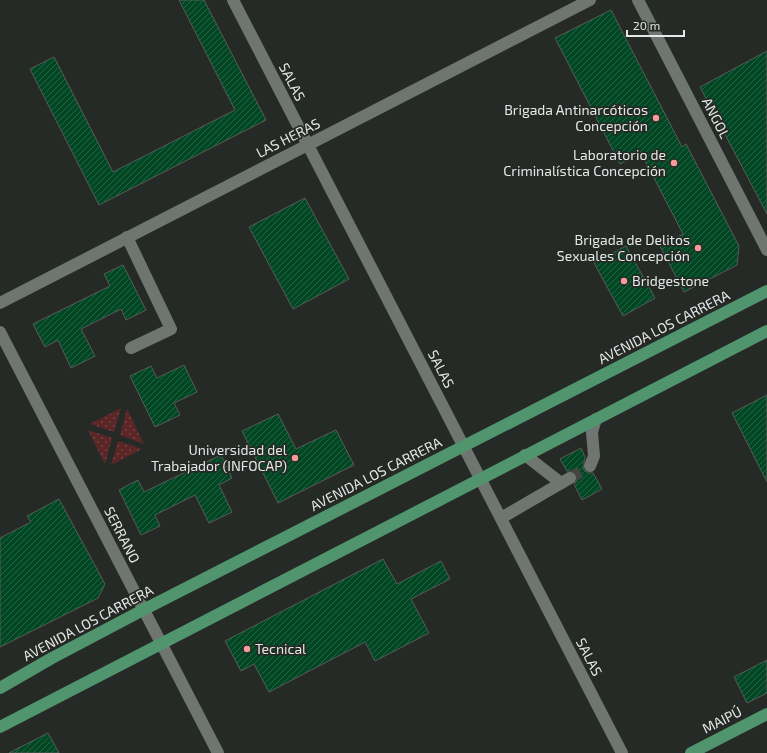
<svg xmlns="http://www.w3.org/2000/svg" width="767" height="753" font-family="'Exo 2',sans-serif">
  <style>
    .grass { fill: url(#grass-dots) }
    .building { fill: url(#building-hatch); stroke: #575c58 }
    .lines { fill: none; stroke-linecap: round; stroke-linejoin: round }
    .minor-tunnel { stroke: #424643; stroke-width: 12; stroke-dasharray: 12 6; stroke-linecap: butt }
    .minor { stroke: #6f7570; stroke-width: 12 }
    .major { stroke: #50956d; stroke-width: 12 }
    .poi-dot { fill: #f59b99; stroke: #252a26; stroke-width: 1.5 }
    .labels { text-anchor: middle; stroke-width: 3.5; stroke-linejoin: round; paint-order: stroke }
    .street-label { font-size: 14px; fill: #e5e8e6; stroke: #252a26 }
    .poi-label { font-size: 14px; fill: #e5e8e6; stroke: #252a26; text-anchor: end }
  </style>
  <defs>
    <pattern id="grass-dots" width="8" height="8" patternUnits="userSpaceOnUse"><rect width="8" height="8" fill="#5c2627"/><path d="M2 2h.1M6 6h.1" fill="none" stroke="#734646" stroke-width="1.8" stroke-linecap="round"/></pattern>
    <pattern id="building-hatch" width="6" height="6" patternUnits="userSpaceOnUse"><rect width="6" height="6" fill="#024724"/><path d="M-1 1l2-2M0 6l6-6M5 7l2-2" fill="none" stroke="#276244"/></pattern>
  </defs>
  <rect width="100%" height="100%" fill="#252a26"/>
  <g class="grass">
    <path d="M121,408L114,432L90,424Z"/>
    <path d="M127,409L144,444L120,435Z"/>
    <path d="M88,430L112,438L105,464Z"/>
    <path d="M118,441L142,449L111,465Z"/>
  </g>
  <g class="building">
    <path d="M179,0H204L266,120L99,205L30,69L54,57L113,172L235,110Z"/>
    <path d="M611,10L682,147L686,144L739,246L737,265L684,292L660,246L683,234L641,153L620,164L555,38Z"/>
    <path d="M767,51V214L700,87Z"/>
    <path d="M305,198L349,279L293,309L249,227Z"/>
    <path d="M626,246L655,298L623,316L594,263Z"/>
    <path d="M123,265L146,310L126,320L121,309L81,329L95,356L71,368L58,340L45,347L33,324L110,286L104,274Z"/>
    <path d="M184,365L197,392L174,403L180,415L155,427L130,376L151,366L157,378Z"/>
    <path d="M767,395V482L732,413Z"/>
    <path d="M278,414L296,449L336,430L354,465L278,503L242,431Z"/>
    <path d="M581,448L585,457L583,467L584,470L588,473H593L602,489L582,500L574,484L577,481V475L573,471H567L560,459Z"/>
    <path d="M221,455L232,478L219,485L232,512L209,523L195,495L155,515L160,526L141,535L119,490L138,480L144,492Z"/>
    <path d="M59,499L105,584L98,598L0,647V538L31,522L27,516Z"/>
    <path d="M383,559L397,584L441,561L450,579L411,599L429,633L375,661L365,642L269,692L254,664L241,671L225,641Z"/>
    <path d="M767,660V693L747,703L734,677Z"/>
    <path d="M48,733L59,753H9Z"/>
  </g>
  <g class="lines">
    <path class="minor-tunnel" d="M570,478L590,466"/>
    <g class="minor">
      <path d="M233,0L622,753"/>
      <path d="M638,0L767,250"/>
      <path d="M127,237L171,329L131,348"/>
      <path d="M0,303L590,0"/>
      <path d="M0,332L218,753"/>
      <path d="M525,455L561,483"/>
      <path d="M590,466L594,456L592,432L596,419"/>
      <path d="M501,518L570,478"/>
    </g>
    <g class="major">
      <path d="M0,688L52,658L143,610L767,291"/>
      <path d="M0,727L767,331"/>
      <path d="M691,753L767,714"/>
    </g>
  </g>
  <g class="poi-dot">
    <circle cx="656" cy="118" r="4"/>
    <circle cx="674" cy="163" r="4"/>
    <circle cx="698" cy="248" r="4"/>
    <circle cx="624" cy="281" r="4"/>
    <circle cx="295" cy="458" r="4"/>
    <circle cx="247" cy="649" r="4"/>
  </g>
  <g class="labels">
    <g class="street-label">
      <text transform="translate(292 82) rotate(63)" y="5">SALAS</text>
      <text transform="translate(716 118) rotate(63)" y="5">ANGOL</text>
      <text transform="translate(288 138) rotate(-27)" y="5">LAS HERAS</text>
      <text transform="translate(664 327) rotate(-27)" y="5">AVENIDA LOS CARRERA</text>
      <text transform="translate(441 369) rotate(63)" y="5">SALAS</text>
      <text transform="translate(376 474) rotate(-27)" y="5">AVENIDA LOS CARRERA</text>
      <text transform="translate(122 535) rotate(63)" y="5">SERRANO</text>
      <text transform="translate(88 623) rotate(-28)" y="5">AVENIDA LOS CARRERA</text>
      <text transform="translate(589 657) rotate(63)" y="5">SALAS</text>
      <text transform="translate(722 720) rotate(-27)" y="5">MAIPÚ</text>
    </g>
    <g class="poi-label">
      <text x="648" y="115">Brigada Antinarcóticos<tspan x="648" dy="16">Concepción</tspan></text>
      <text x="666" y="160">Laboratorio de<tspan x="666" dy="16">Criminalística Concepción</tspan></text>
      <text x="690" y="245">Brigada de Delitos<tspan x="690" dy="16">Sexuales Concepción</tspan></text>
      <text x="632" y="286" text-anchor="start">Bridgestone</text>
      <text x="287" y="455">Universidad del<tspan x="287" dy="16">Trabajador (INFOCAP)</tspan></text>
      <text x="255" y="654" text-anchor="start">Tecnical</text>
    </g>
  </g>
  <path d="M627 30v6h57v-6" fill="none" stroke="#e5e8e6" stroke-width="2"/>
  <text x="633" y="30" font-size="12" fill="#e5e8e6" stroke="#252a26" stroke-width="3" paint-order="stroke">20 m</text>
</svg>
